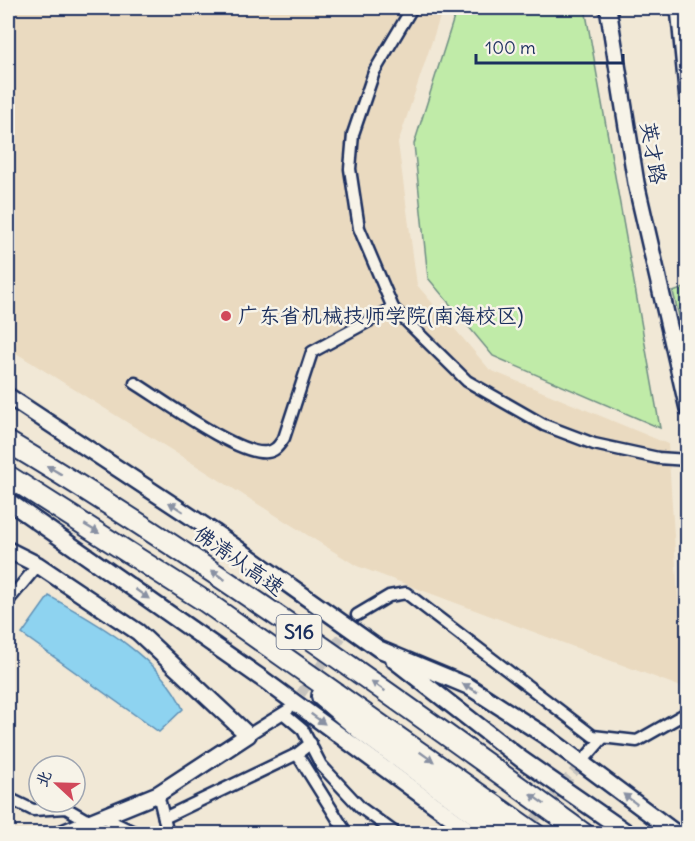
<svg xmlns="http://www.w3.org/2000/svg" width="695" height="841" font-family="Delius,'LXGW WenKai TC',sans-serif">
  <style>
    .built { fill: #eadac0 }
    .green { fill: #c0eba8; stroke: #6e8d83; stroke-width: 1.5 }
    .water { fill: #8ed3f0; stroke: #6091b6; stroke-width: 1.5 }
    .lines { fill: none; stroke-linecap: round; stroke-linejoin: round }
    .street-tunnel { stroke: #c6c3be; stroke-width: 10; stroke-dasharray: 10 5; stroke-linecap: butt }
    .street-casing { stroke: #1b2f5e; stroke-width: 15 }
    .secondary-casing { stroke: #1b2f5e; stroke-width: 20 }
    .highway-casing { stroke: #1b2f5e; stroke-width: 24 }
    .street { stroke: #f7f3e8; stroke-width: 10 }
    .secondary { stroke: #f7f3e8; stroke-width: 15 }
    .highway { stroke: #f7f3e8; stroke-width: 20 }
    .oneway { fill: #8991a3 }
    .poi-dot { fill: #d1495b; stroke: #f7f3e8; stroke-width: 2 }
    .labels { text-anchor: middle; stroke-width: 5; stroke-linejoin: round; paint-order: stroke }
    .shield { fill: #f7f3e8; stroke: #5d6a87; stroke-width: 1.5 }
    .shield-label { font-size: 20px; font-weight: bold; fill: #1b2f5e }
    .street-label { font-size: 21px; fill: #1b2f5e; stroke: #f7f3e8 }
    .poi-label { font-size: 21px; fill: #1b2f5e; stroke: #f7f3e8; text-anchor: start }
  </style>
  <rect width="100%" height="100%" fill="#f1e8d6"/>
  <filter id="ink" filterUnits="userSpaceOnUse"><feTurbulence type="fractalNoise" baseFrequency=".0167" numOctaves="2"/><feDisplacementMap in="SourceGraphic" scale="12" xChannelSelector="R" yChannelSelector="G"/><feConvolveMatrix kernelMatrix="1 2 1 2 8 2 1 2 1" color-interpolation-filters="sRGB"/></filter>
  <g filter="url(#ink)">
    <path class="built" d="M8,8H443L398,143L417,285L490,370L668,444L684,688L357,566L8,348Z"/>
    <g class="green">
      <path d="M457,8H585L660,428L493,356L428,278L414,144Z"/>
      <path d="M687,287H688L687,348L673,292Z"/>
    </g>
    <path class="water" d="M49,596C95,622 161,658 183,709L159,732L22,634Z"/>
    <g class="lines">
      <g class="street-tunnel">
        <path d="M292,706L357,615"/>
        <path d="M525,831L586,757"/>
      </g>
      <defs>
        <g id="street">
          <path d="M412,8L374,72L353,134L350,169L359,228L393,308L467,381L544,425L594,444L658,458L688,460"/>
          <path d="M135,383C161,399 240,457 267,452C276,451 279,445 284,438L312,352L393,308"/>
          <path d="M8,601L38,565"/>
          <path d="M357,615L389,596L406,593L593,736L637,741L688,712"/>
          <path d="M284,714L303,730L321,765L361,808L397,834"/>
          <path d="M248,735L288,710"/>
          <path d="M311,743L297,754L347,834"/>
          <path d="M588,755L602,739"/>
          <path d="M158,794L168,834"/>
          <path d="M8,798L33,810L66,808L90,822"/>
          <path d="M102,817L138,834"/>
          <path d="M164,818L297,754"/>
        </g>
        <g id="secondary">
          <path d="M608,8L636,183L688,409"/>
          <path d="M679,8L688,100"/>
          <path d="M8,396L214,532L379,649L468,686L547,737L677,834"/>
          <path d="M8,501L264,680L474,834"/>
          <path d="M8,550L38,565L138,632L248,735L158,794L60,834"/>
          <path d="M394,660L521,759L629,834"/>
        </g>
        <g id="highway">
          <path d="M8,442C207,561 396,698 584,834"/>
          <path d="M8,476L206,602L535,834"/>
          <path d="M322,696L363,731L503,834"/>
        </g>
      </defs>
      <use href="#street" class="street-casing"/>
      <use href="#secondary" class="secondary-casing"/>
      <use href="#highway" class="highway-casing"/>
      <use href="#street" class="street"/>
      <use href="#secondary" class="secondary"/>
      <use href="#highway" class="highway"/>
    </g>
    <defs><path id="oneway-solid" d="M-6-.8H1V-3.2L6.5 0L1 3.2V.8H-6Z" transform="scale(1.5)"/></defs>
    <g class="oneway">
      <use href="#oneway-solid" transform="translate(54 470) rotate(-149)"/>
      <use href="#oneway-solid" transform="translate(176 507) rotate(-147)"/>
      <use href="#oneway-solid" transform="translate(92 529) rotate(31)"/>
      <use href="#oneway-solid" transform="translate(218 575) rotate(-146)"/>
      <use href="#oneway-solid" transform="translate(142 594) rotate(35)"/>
      <use href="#oneway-solid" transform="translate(378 686) rotate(-145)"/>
      <use href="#oneway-solid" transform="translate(470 688) rotate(-151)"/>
      <use href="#oneway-solid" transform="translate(318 719) rotate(36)"/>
      <use href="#oneway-solid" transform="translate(427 757) rotate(35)"/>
      <use href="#oneway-solid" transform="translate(537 799) rotate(-145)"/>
      <use href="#oneway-solid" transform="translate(630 799) rotate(-143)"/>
    </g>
  </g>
  <circle class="poi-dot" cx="226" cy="316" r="6"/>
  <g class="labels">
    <rect class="shield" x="276.5" y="615" width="45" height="34" rx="4.5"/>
    <g class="shield-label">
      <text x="299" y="639">S16</text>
    </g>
    <g class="street-label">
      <text transform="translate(653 153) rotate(80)" y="7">英才路</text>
      <text transform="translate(239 561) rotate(35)" y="7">佛清从高速</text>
    </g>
    <g class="poi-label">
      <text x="238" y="323">广东省机械技师学院(南海校区)</text>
    </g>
  </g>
  <rect width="695" height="841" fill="none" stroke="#f7f3e8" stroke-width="30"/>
  <rect x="15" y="15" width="665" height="811" fill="none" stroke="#1b2f5e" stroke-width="2" filter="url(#ink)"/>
  <g transform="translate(57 784) rotate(292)"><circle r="28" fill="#f7f3e8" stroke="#9fa5b1" stroke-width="1.5"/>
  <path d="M0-4.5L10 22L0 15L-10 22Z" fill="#d1495b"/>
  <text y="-9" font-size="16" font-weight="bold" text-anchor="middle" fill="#1b2f5e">北</text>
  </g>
  <path d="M476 54v9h147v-9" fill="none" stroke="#1b2f5e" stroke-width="3"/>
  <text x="485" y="54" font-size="18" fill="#1b2f5e" stroke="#f7f3e8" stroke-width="4.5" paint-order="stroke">100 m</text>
</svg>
